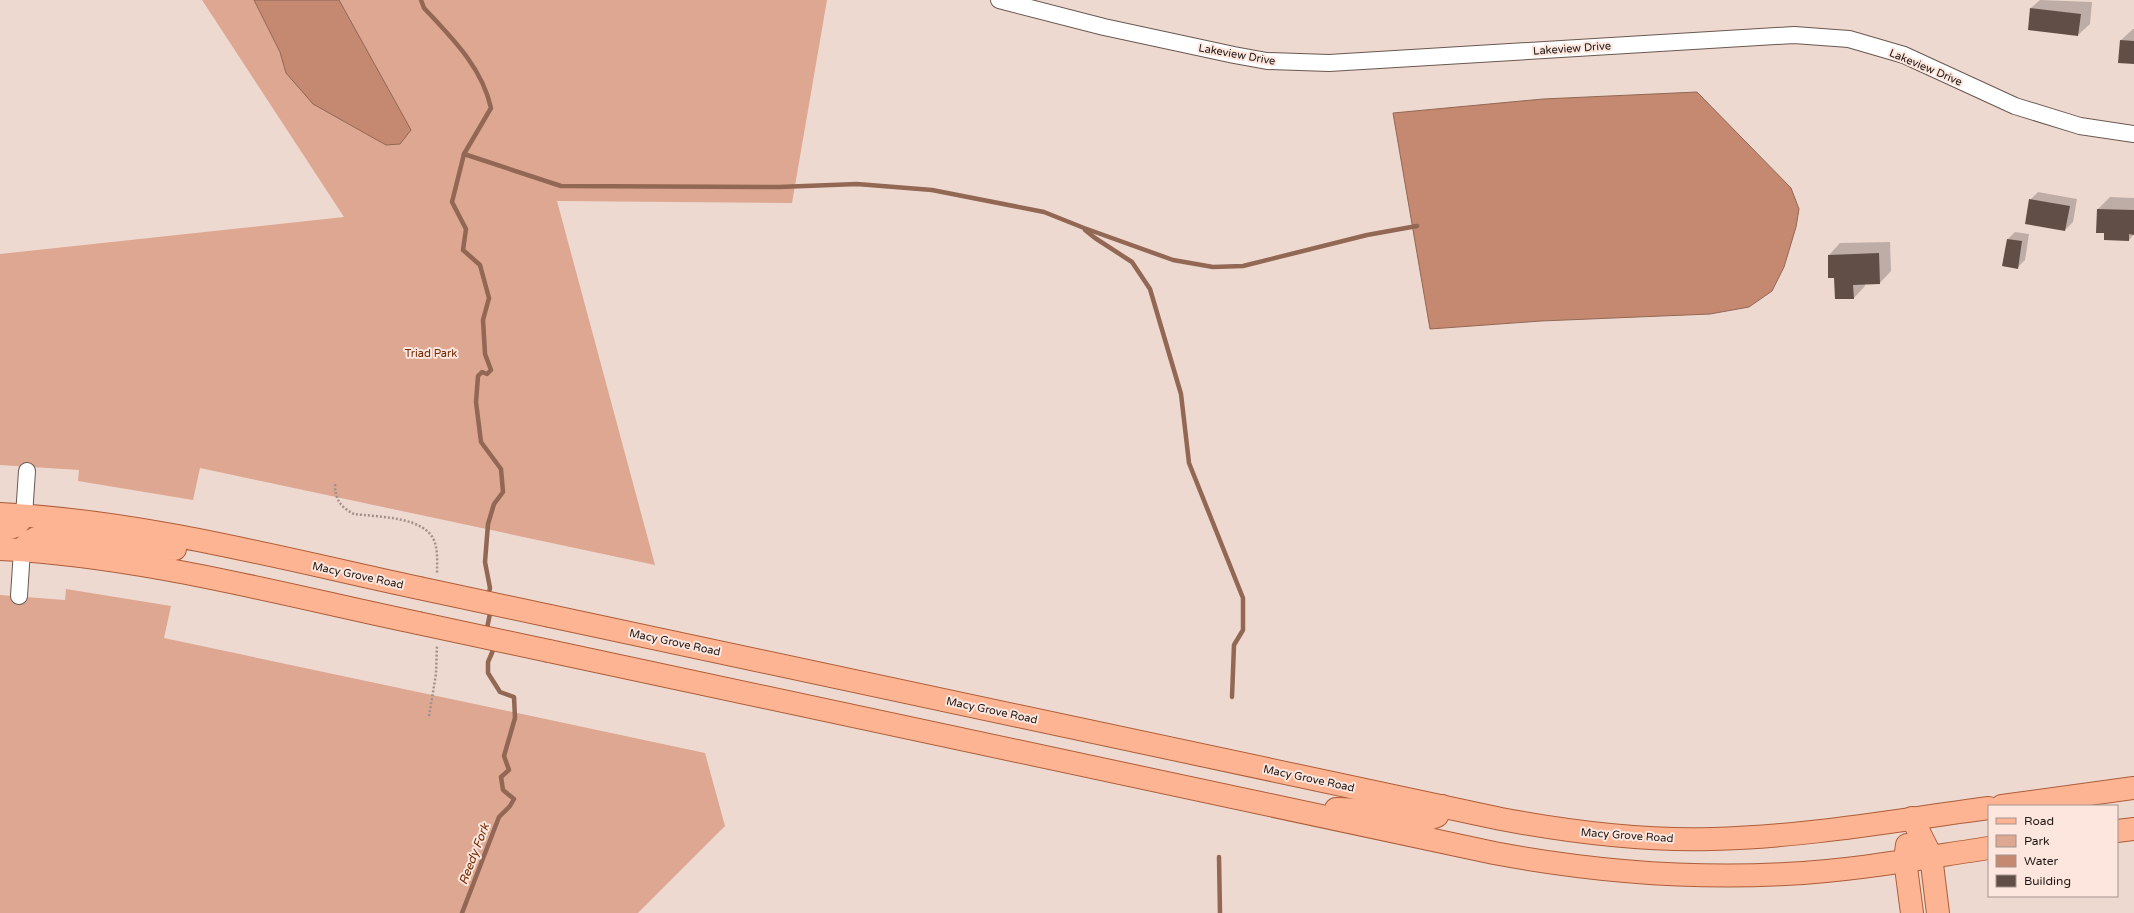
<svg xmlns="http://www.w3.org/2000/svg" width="2134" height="913" font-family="'Varela Round',sans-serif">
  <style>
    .green { fill: #dda791 }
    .water { fill: #c48970; stroke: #926754 }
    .shadow { fill: #0003 }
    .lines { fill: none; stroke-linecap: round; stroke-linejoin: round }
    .stream { stroke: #926754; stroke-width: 4.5 }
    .building { fill: #604e47 }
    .minor-casing { stroke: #695850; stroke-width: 18 }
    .primary-casing { stroke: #ae5d38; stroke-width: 24 }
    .path { stroke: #a1918a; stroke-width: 2.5; stroke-dasharray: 2 2; stroke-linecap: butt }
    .minor { stroke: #fff; stroke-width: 16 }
    .primary { stroke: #fdb493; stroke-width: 22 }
    .primary-bridge-casing { stroke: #ae5d38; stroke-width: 24; stroke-linecap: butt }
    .primary-bridge { stroke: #fdb493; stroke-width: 22 }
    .labels { text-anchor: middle; stroke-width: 4; stroke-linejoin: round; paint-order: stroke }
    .street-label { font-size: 11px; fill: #1f1714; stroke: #fce6dd }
    .park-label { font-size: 11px; fill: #6f2700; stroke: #fce6dd }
    .water-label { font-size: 12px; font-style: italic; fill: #732b02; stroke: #fce6dd }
  </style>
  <rect width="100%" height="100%" fill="#eed9d0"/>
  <g class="green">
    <path d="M202,0H827L792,203L557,201L655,565L200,468L193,500L78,481L79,470L0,465V254L344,217Z"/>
    <path d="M66,589L171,606L164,638L705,753L725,826L638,913H0V595L65,600Z"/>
  </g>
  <g class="water">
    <path d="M254,0H339L411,130L400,144L386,145L313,104L286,73L280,52Z"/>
    <path d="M1697,92L1791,188L1799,209L1796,227L1784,267L1772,291L1749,307L1710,314L1541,321L1430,329L1393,113L1543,99Z"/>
  </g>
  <g class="shadow">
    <path d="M2040,0L2092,2L2090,24L2078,35L2031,8Z"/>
    <path d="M2133,29H2134V63L2121,40Z"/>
    <path d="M2038,192L2077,199L2073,222L2065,230L2030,200Z"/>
    <path d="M2110,197L2134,198V234L2129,240L2105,232L2098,209Z"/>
    <path d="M2015,232L2029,234L2025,260L2017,268L2008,239Z"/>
    <path d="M1890,242L1891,271L1880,283H1865V286L1854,298L1835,277L1829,255L1840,243Z"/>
  </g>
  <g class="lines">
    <g class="stream">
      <path d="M421,0L424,8C452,38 482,67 491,108L464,154L452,202L466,229L463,250L480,265L489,298L483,320L485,354L491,370L487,374L482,372L478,376L476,402L481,442L501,469L503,492L494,504L488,524L485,562L490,588L488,596"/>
      <path d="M464,154L561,186L779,187L857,184L932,190L1044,212L1084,228L1173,260L1213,267L1243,266L1367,235L1417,226"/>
      <path d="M1085,230L1095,238L1132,262L1150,289L1181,394L1189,463L1243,598V630L1234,645L1232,697"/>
      <path d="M489,633L487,628L491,609"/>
      <path d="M1219,857L1220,913"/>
      <path d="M462,913L499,817L510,806L514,799L503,790L501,777L509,770L504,756L515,718L514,697L500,692L488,673V662L494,648L493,645"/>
    </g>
  </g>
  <g class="building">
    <path d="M2030,8L2081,14L2078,36L2028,30Z"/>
    <path d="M2120,40L2134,41V64L2118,63Z"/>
    <path d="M2029,199L2070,206L2065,231L2025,224Z"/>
    <path d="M2097,209L2134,210V235L2129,234V241L2104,240V233H2096Z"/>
    <path d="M2007,239L2022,241L2018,269L2002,266Z"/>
    <path d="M1879,253L1880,284L1853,285L1854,299H1835L1834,278H1828V255Z"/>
  </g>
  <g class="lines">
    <defs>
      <g id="minor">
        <path d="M999,0L1104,27L1234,55L1267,61L1329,63L1794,35L1849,39L1904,55L2015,106L2080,126L2134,134"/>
        <path d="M24,516L27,471"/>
        <path d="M19,596L22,550"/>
      </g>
      <g id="primary">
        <path d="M0,514C142,521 280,558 419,588"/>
        <path d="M0,531L16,526L24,516"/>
        <path d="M0,549C142,556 280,594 418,623"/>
        <path d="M22,550C30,538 39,536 53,535L175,549"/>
        <path d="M550,616L1501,819C1570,832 1641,841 1712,839C1805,837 1897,820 1989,808"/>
        <path d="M549,651L1494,853C1590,871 1688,879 1785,874C1853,871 1922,858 1989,848"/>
        <path d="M2002,806L2134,788"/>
        <path d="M1336,809L1369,810L1426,820L1437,816L1442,806"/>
        <path d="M1912,818L1931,856L1938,913"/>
        <path d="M2117,831L2134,829"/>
        <path d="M1907,845L1905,860L1912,913"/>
      </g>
    </defs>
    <use href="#minor" class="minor-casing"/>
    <use href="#primary" class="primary-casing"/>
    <g class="path">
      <path d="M335,484C335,499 340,507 354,514C377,517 427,516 435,543C438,553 437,564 437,574"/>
      <path d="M429,716L436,674L437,645"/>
    </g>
    <use href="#minor" class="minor"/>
    <use href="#primary" class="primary"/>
    <defs>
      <g id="primary-bridge">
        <path d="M419,588L550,616"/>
        <path d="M418,623L549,651"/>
      </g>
    </defs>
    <use href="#primary-bridge" class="primary-bridge-casing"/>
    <use href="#primary-bridge" class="primary-bridge"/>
  </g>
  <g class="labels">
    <g class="street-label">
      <text transform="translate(1572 48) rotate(-4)" y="4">Lakeview Drive</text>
      <text transform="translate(1237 54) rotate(10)" y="4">Lakeview Drive</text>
      <text transform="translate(1926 67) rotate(23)" y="4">Lakeview Drive</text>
      <text transform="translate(358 575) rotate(12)" y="4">Macy Grove Road</text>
      <text transform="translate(675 642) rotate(12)" y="4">Macy Grove Road</text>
      <text transform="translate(992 710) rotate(12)" y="4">Macy Grove Road</text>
      <text transform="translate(1309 778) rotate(12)" y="4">Macy Grove Road</text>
      <text transform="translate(1627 835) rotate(4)" y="4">Macy Grove Road</text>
    </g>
    <g class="park-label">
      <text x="431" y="357">Triad Park</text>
    </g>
    <g class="water-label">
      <text transform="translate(474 854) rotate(-69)" y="4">Reedy Fork</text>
    </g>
  </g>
  <rect x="1988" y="805" width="130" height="92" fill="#fce6dd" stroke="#a4938d"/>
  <rect x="1996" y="818" width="20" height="6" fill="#fdb493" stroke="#a4938d"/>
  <text x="2024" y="825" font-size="12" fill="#1f1714">Road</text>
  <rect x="1996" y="835" width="20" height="12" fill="#dda791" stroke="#a4938d"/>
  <text x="2024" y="845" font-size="12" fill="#1f1714">Park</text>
  <rect x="1996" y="855" width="20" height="12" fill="#c48970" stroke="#a4938d"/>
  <text x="2024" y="865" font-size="12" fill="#1f1714">Water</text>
  <rect x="1996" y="875" width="20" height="12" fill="#604e47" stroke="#a4938d"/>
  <text x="2024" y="885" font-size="12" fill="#1f1714">Building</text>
</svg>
